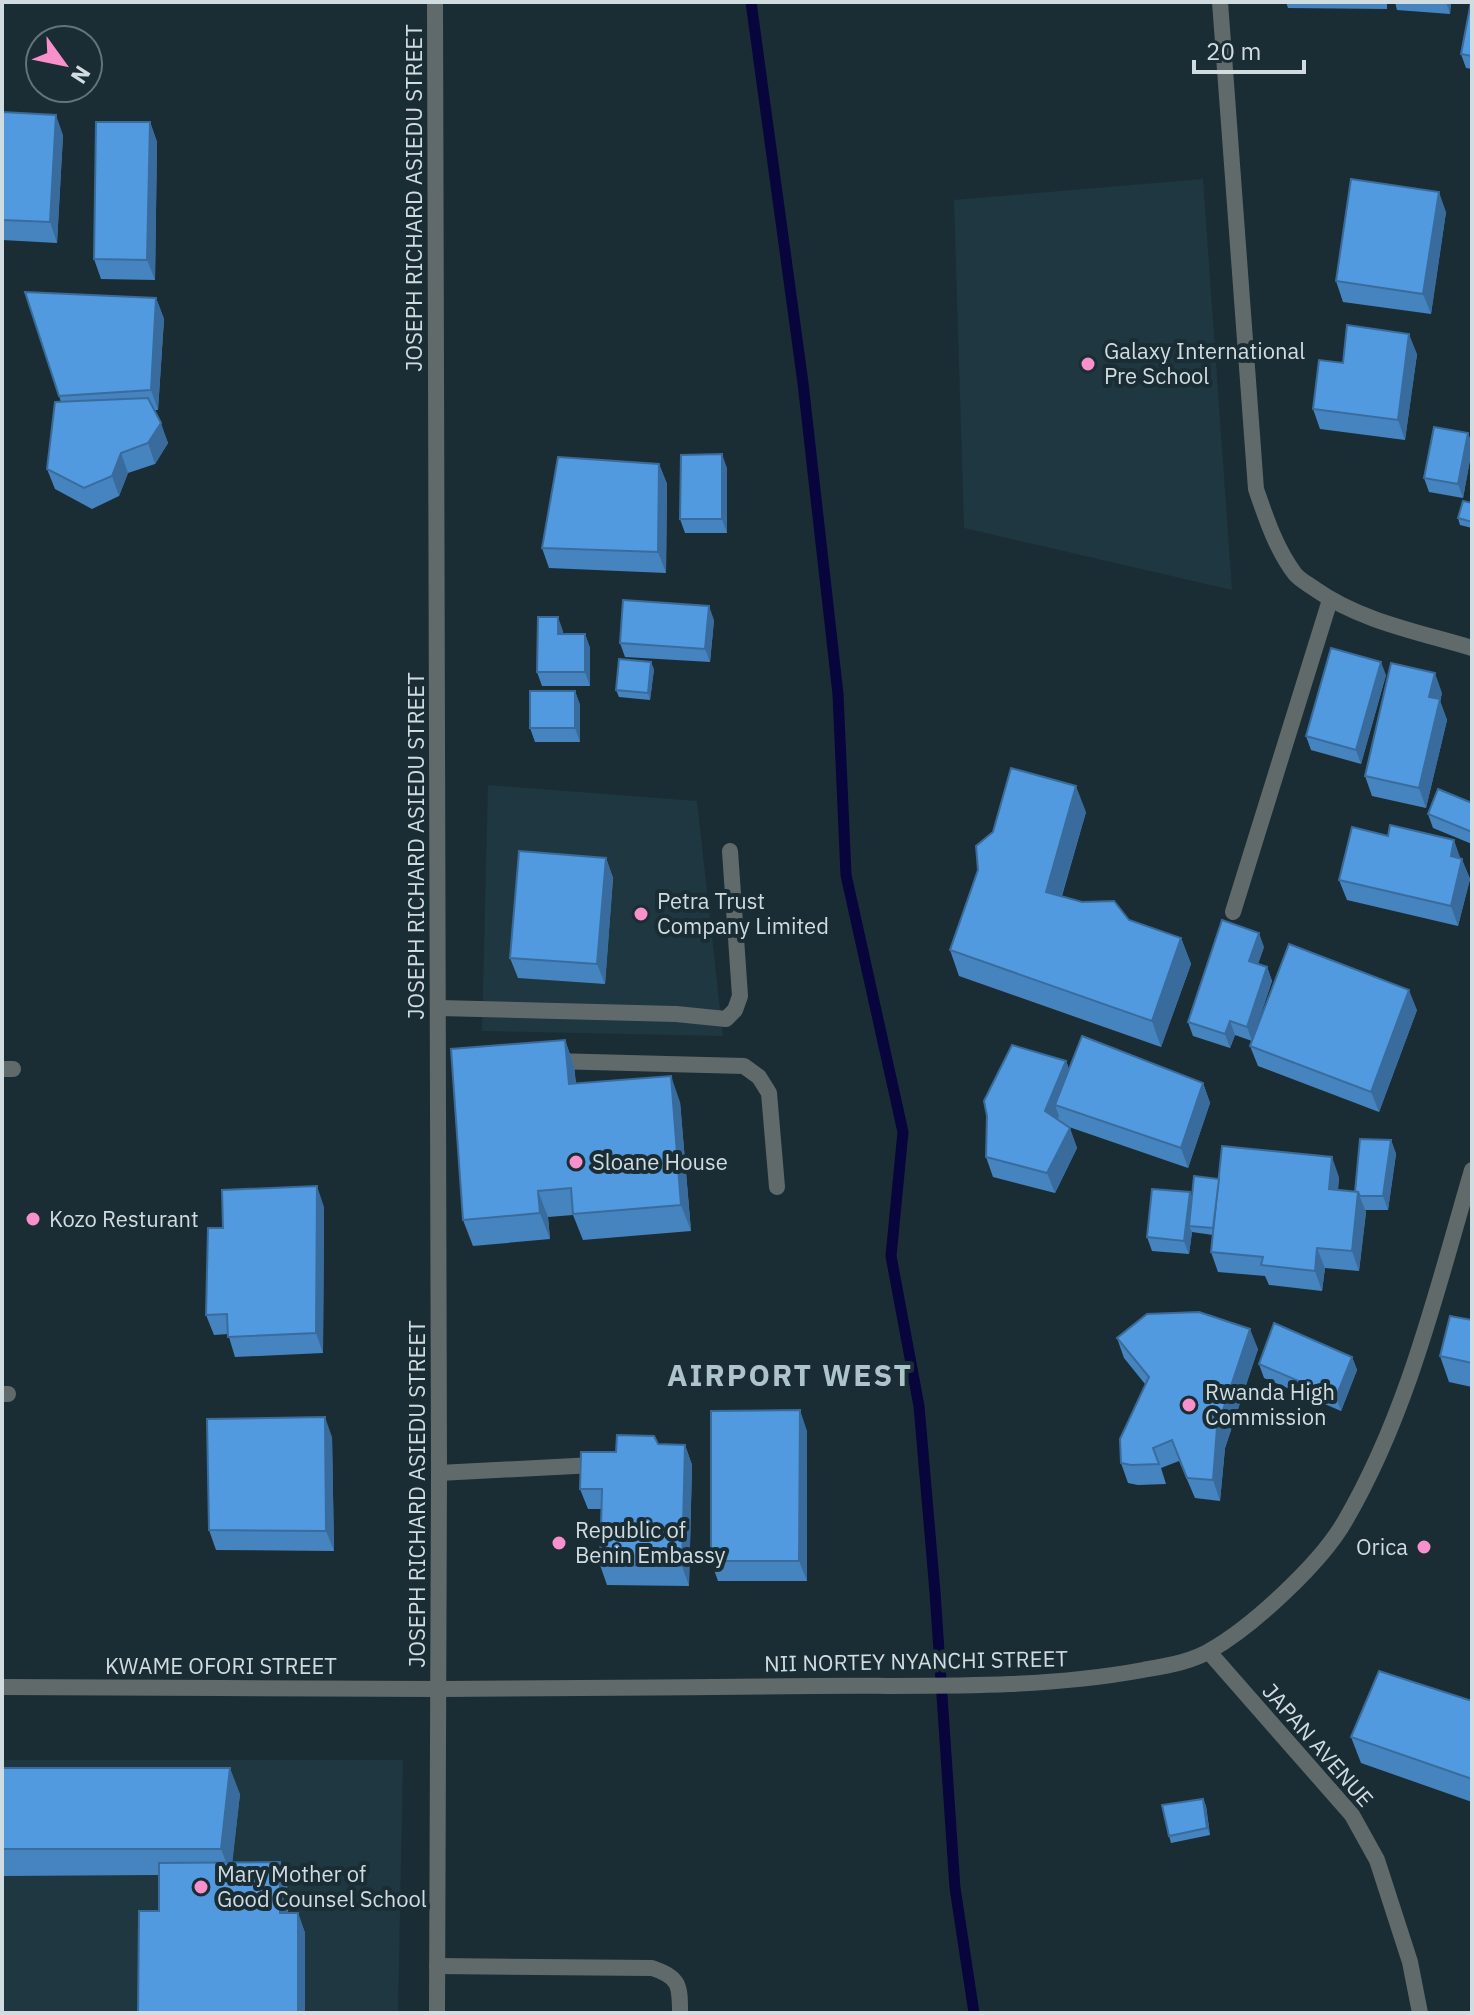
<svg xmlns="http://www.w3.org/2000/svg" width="1474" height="2015" font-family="'IBM Plex Sans',sans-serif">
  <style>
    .built { fill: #1e3741 }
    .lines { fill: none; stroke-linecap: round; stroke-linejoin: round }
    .stream { stroke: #08043c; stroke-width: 11 }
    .service { stroke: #616a6b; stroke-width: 16 }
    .pedestrian { stroke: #616a6b; stroke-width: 16 }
    .minor { stroke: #616a6b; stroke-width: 16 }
    .wall { fill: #4684c0 }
    .shaded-wall { fill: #396c9c }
    .building { fill: #519adf; stroke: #396c9c; stroke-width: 2 }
    .poi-dot { fill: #f890cb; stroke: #1b2d34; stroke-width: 3 }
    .labels { text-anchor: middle; stroke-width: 8; stroke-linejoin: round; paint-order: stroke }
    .street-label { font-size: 22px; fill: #d1dce0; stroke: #1b2d34 }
    .poi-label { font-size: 22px; fill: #d1dce0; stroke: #1b2d34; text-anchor: start }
    .district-label { font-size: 30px; font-weight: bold; letter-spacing: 2px; fill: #aec4cc; stroke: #1b2d34 }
  </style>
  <rect width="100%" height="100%" fill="#1b2d34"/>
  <g class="built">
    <path d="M1203,179L1232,590L964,528L954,200Z"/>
    <path d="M488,785L697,801L723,1036L482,1031Z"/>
    <path d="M2,1760H403L398,2013H2Z"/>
  </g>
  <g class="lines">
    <path class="stream" d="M751,2L803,383L838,694L846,875L903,1132L891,1256L919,1406L935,1592L955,1888L974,2013"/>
    <g class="service">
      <path d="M439,1008L676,1014L726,1019L735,1010L740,996L730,851"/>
      <path d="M552,1061L744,1066L759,1077L769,1093L777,1187"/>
      <path d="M2,1069H13"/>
      <path d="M2,1394H8"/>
      <path d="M439,1473L594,1465"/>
      <path d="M437,1966L652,1968C680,1977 680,1986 680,2013"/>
    </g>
    <path class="pedestrian" d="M1233,912L1330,600"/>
    <g class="minor">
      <path d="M435,2L439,1473L437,2013"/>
      <path d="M1220,2L1256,489C1266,518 1276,549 1295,574C1300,580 1308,584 1315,589C1360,621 1419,632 1472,648"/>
      <path d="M1209,1652L1352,1815L1377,1860L1410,1962L1420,2013"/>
      <path d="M2,1687C148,1687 293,1689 439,1689C564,1689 689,1687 814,1686C923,1685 1035,1690 1143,1670C1165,1666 1192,1662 1211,1650C1253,1626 1321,1563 1345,1521C1408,1413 1437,1289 1472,1170"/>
    </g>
  </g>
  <g class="wall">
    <path d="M1286,2H1387V9L1288,8Z"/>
    <path d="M1395,2H1451L1450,14L1397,10Z"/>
    <path d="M1472,2V69L1466,68L1461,54Z"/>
    <path d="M2,112L63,135L57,243L2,240Z"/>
    <path d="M150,122L157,142L155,280L101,279L94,259Z"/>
    <path d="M1446,212L1431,314L1343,302L1336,281Z"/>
    <path d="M25,292L156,298L164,319L158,410H154L168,443L155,464L128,473L119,496L92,509L55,489L47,469L61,402Z"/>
    <path d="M1417,354L1405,440L1320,429L1313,409L1343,363Z"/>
    <path d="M1468,433L1472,445V449L1463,498L1429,492L1424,478Z"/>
    <path d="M659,464L667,484L666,573L549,568L542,548Z"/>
    <path d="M727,468V533H685L680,519Z"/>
    <path d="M1472,503V528L1460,525L1458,518Z"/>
    <path d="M714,620L710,662L625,657L620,643Z"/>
    <path d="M563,631V634H585L590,648V686H542L537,672Z"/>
    <path d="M654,669L650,700L619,697L616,690Z"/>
    <path d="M1386,675L1361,764L1311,750L1306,736Z"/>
    <path d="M575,691L580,705V742H535L530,728Z"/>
    <path d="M1442,693L1440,701L1447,720L1426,808L1372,796L1365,776Z"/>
    <path d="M1472,803V844L1433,828L1428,814Z"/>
    <path d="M1086,812L1062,896L1181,938L1191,964L1161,1047L959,976L950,950Z"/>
    <path d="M606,858L613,878L605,984L518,978L510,958Z"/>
    <path d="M1461,858L1470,879L1458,926L1347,900L1339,880Z"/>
    <path d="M1264,947L1258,964L1267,967L1272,981L1252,1041L1235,1035L1230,1048L1193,1036L1188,1022Z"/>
    <path d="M1417,1010L1379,1112L1258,1066L1250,1046Z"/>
    <path d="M565,1040L574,1066L576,1083L680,1102L691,1231L583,1240L573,1215L548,1217L550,1239L473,1246L463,1220Z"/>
    <path d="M1066,1061L1069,1069L1203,1083L1210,1103L1188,1168L1069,1127L1077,1148L1055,1193L993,1177L986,1157Z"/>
    <path d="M1391,1140L1396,1154L1388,1210H1365L1366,1212L1359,1271L1325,1268L1322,1291L1269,1285L1265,1276L1218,1272L1211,1252L1213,1235L1192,1232L1189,1254L1152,1251L1147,1237L1190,1192L1192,1199L1219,1179L1339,1177L1338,1190L1355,1192Z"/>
    <path d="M324,1207L323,1353L235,1357L228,1334L214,1335L206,1315L223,1228Z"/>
    <path d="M1472,1320V1387L1449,1382L1440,1356Z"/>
    <path d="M1117,1338L1258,1349L1225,1448L1220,1501L1195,1498L1179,1461L1161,1468L1166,1484L1138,1485L1128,1483L1121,1463L1145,1384L1124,1358Z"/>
    <path d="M1352,1357L1357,1370L1341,1411L1264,1378L1259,1364Z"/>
    <path d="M807,1431V1581H718L711,1561Z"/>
    <path d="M332,1437L334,1551L216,1550L209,1530Z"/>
    <path d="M658,1444L685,1445L692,1465L689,1586L607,1585L600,1565L601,1509H588L580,1489L616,1452Z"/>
    <path d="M1472,1701V1802L1361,1763L1351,1737Z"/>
    <path d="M2,1768L240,1794L232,1862L287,1882L288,1913H298L305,1933L159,1911V1875L2,1876Z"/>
    <path d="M1203,1799L1206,1806L1210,1835L1171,1843L1169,1836Z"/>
  </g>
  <g class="shaded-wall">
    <path d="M1446,2H1451L1450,14Z"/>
    <path d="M56,115L63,135L57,243L50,222Z"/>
    <path d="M150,122L157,142L155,280L147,260Z"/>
    <path d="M1439,192L1446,212L1431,314L1423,294Z"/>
    <path d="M156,298L164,319L158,410L151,390Z"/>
    <path d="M1409,334L1417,354L1405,440L1398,420Z"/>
    <path d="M161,423L168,443L155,464L148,443Z"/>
    <path d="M1468,433L1472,445V449L1463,498L1458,484Z"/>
    <path d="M121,453L128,473L119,496L112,476Z"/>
    <path d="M722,454L727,468V533L722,519Z"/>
    <path d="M659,464L667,484L666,573L658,552Z"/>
    <path d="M709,606L714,620L710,662L705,649Z"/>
    <path d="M558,617L563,631V648L558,634Z"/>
    <path d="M585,634L590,648V686L585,672Z"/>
    <path d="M651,662L654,669L650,700L648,693Z"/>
    <path d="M1381,662L1386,675L1361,764L1356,750Z"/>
    <path d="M1435,673L1442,693L1440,701L1447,720L1426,808L1419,788L1429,697Z"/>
    <path d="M575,691L580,705V742L575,728Z"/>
    <path d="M1076,786L1086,812L1055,918L1046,892Z"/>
    <path d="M1454,840L1461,860L1451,856Z"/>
    <path d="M606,858L613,878L605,984L597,964Z"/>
    <path d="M1462,859L1470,879L1458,926L1451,906Z"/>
    <path d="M1259,933L1264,947L1254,975L1249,961Z"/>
    <path d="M1181,938L1191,964L1161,1047L1152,1021Z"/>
    <path d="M1267,967L1272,981L1252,1041L1247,1027Z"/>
    <path d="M1409,990L1417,1010L1379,1112L1371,1092Z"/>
    <path d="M1230,1021L1235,1035L1230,1048L1225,1034Z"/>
    <path d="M565,1040L574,1066L578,1110L569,1084Z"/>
    <path d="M1066,1061L1073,1081L1055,1105L1059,1116L1052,1131L1045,1111Z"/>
    <path d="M671,1076L680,1102L691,1231L681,1205Z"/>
    <path d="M1203,1083L1210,1103L1188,1168L1181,1148Z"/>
    <path d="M1070,1128L1077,1148L1055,1193L1047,1173Z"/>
    <path d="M1391,1140L1396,1154L1388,1210L1383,1196Z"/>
    <path d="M1332,1157L1339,1177L1336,1209L1329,1189Z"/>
    <path d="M317,1186L324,1207L323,1353L316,1333Z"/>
    <path d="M538,1191L548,1217L550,1239L540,1213Z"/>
    <path d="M1190,1192L1195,1206L1189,1226L1192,1232L1189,1254L1184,1241Z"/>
    <path d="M1358,1192L1366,1212L1359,1271L1352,1251Z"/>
    <path d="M1317,1248L1325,1268L1322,1291L1315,1271Z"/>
    <path d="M1250,1329L1258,1349L1225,1448L1220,1501L1213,1480L1217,1428Z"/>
    <path d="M1352,1357L1357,1370L1341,1411L1336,1397Z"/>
    <path d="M800,1410L807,1431V1581L799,1561Z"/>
    <path d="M325,1417L332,1437L334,1551L326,1531Z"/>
    <path d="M685,1445L692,1465L689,1586L682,1566Z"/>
    <path d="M230,1768L240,1794L231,1875L221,1849Z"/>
    <path d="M1203,1799L1206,1806L1210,1835L1207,1828Z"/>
    <path d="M280,1862L287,1882L288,1934L280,1913Z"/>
    <path d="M298,1913L305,1933V2013H298Z"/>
  </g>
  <g class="building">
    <path d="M1471,2H1472V56L1461,54Z"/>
    <path d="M2,112L56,115L50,222L2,220Z"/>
    <path d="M96,122H150L147,260L94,259Z"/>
    <path d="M1351,179L1439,192L1423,294L1336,281Z"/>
    <path d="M25,292L156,298L151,390L59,396Z"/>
    <path d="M1347,325L1409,334L1398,420L1313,409L1319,360L1343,363Z"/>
    <path d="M148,398L161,423L148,443L121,453L112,476L84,488L47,469L55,402Z"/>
    <path d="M1434,427L1468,433L1458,484L1424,478Z"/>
    <path d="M722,454V519H680L681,455Z"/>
    <path d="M558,457L659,464L658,552L542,548Z"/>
    <path d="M1463,501L1472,503V522L1458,518Z"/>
    <path d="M623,600L709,606L705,649L620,643Z"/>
    <path d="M538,617H558V634H585V672H537Z"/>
    <path d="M1331,648L1381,662L1356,750L1306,736Z"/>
    <path d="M619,659L651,662L648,693L616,690Z"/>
    <path d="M1391,663L1435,673L1429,697L1440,699L1419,788L1365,776Z"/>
    <rect x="530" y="691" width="45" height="37"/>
    <path d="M1011,768L1076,786L1046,892L1082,902L1114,901L1129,920L1181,938L1152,1021L950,950L978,870L976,846L993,832Z"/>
    <path d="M1438,789L1472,803V832L1428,814Z"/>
    <path d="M1390,825L1454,840L1451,856L1462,859L1451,906L1339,880L1352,827L1388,836Z"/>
    <path d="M519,851L606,858L597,964L510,958Z"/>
    <path d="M1222,920L1259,933L1249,961L1267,967L1247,1027L1230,1021L1225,1034L1188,1022Z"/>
    <path d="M1289,944L1409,990L1371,1092L1250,1046Z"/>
    <path d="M1082,1036L1203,1083L1181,1148L1055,1105Z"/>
    <path d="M565,1040L569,1084L671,1076L681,1205L573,1214L571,1188L538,1191L540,1213L463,1220L451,1049Z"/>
    <path d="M1012,1045L1066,1061L1045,1111L1070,1128L1047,1173L986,1157L987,1116L984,1101Z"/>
    <path d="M1360,1139L1391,1140L1383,1196H1360L1358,1192H1355Z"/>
    <path d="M1222,1146L1332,1157L1329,1189L1358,1192L1352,1251L1317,1248L1315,1271L1261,1265L1263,1257L1211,1252Z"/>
    <path d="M1194,1176L1219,1179L1213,1228L1189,1226Z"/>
    <path d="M317,1186L316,1333L228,1337L227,1314L206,1315L208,1228H223L222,1190Z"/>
    <path d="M1152,1189L1190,1192L1184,1241L1147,1237Z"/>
    <path d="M1199,1312L1250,1329L1217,1428L1213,1480L1187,1478L1172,1440L1153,1448L1159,1464L1131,1465L1121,1463L1120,1439L1149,1377L1117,1338L1147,1314Z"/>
    <path d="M1450,1316L1472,1320V1363L1440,1356Z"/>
    <path d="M1274,1323L1352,1357L1336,1397L1259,1364Z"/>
    <path d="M800,1410L799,1561H711V1411Z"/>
    <path d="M325,1417L326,1531L209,1530L207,1419Z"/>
    <path d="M617,1435L654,1436L658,1444L685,1445L682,1566L600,1565L602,1489H580L581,1452H616Z"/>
    <path d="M1379,1671L1472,1701V1779L1351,1737Z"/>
    <path d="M2,1768H230L221,1849H2Z"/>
    <path d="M1203,1799L1207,1828L1169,1836L1162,1805Z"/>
    <path d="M280,1862V1913H298V2013H138L139,1911H159V1863Z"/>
  </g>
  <g class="poi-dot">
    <circle cx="1088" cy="364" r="8"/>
    <circle cx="641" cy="914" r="8"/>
    <circle cx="576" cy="1162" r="8"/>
    <circle cx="33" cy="1219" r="8"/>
    <circle cx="1189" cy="1405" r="8"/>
    <circle cx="559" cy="1543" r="8"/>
    <circle cx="1424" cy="1547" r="8"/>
    <circle cx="201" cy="1887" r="8"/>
  </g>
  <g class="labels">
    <g class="street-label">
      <text transform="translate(414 198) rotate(-90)" y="8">JOSEPH RICHARD ASIEDU STREET</text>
      <text transform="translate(416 846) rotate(-90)" y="8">JOSEPH RICHARD ASIEDU STREET</text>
      <text transform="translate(417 1494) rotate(-90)" y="8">JOSEPH RICHARD ASIEDU STREET</text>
      <text transform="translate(916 1661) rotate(-1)" y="8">NII NORTEY NYANCHI STREET</text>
      <text x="221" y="1674">KWAME OFORI STREET</text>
      <text transform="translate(1318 1745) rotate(49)" y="8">JAPAN AVENUE</text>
    </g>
    <g class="poi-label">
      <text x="1104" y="359">Galaxy International<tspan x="1104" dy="25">Pre School</tspan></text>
      <text x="657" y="909">Petra Trust<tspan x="657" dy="25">Company Limited</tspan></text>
      <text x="592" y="1170">Sloane House</text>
      <text x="49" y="1227">Kozo Resturant</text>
      <text x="1205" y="1400">Rwanda High<tspan x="1205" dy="25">Commission</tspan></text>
      <text x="575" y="1538">Republic of<tspan x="575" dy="25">Benin Embassy</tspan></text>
      <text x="1408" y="1555" text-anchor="end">Orica</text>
      <text x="217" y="1882">Mary Mother of<tspan x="217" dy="25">Good Counsel School</tspan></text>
    </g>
    <g class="district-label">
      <text x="790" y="1386">AIRPORT WEST</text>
    </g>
  </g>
  <rect width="1474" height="2015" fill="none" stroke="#d1dce0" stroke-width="8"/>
  <g transform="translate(64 64) rotate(123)"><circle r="38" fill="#1b2d34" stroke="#647379" stroke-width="2"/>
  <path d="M0-6L14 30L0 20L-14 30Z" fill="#f890cb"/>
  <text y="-12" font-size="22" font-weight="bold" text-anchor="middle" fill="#d1dce0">N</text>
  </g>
  <path d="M1194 60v12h110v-12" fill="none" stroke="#d1dce0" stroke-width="4"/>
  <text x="1206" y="60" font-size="24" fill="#d1dce0" stroke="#1b2d34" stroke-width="6" paint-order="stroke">20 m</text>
</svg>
